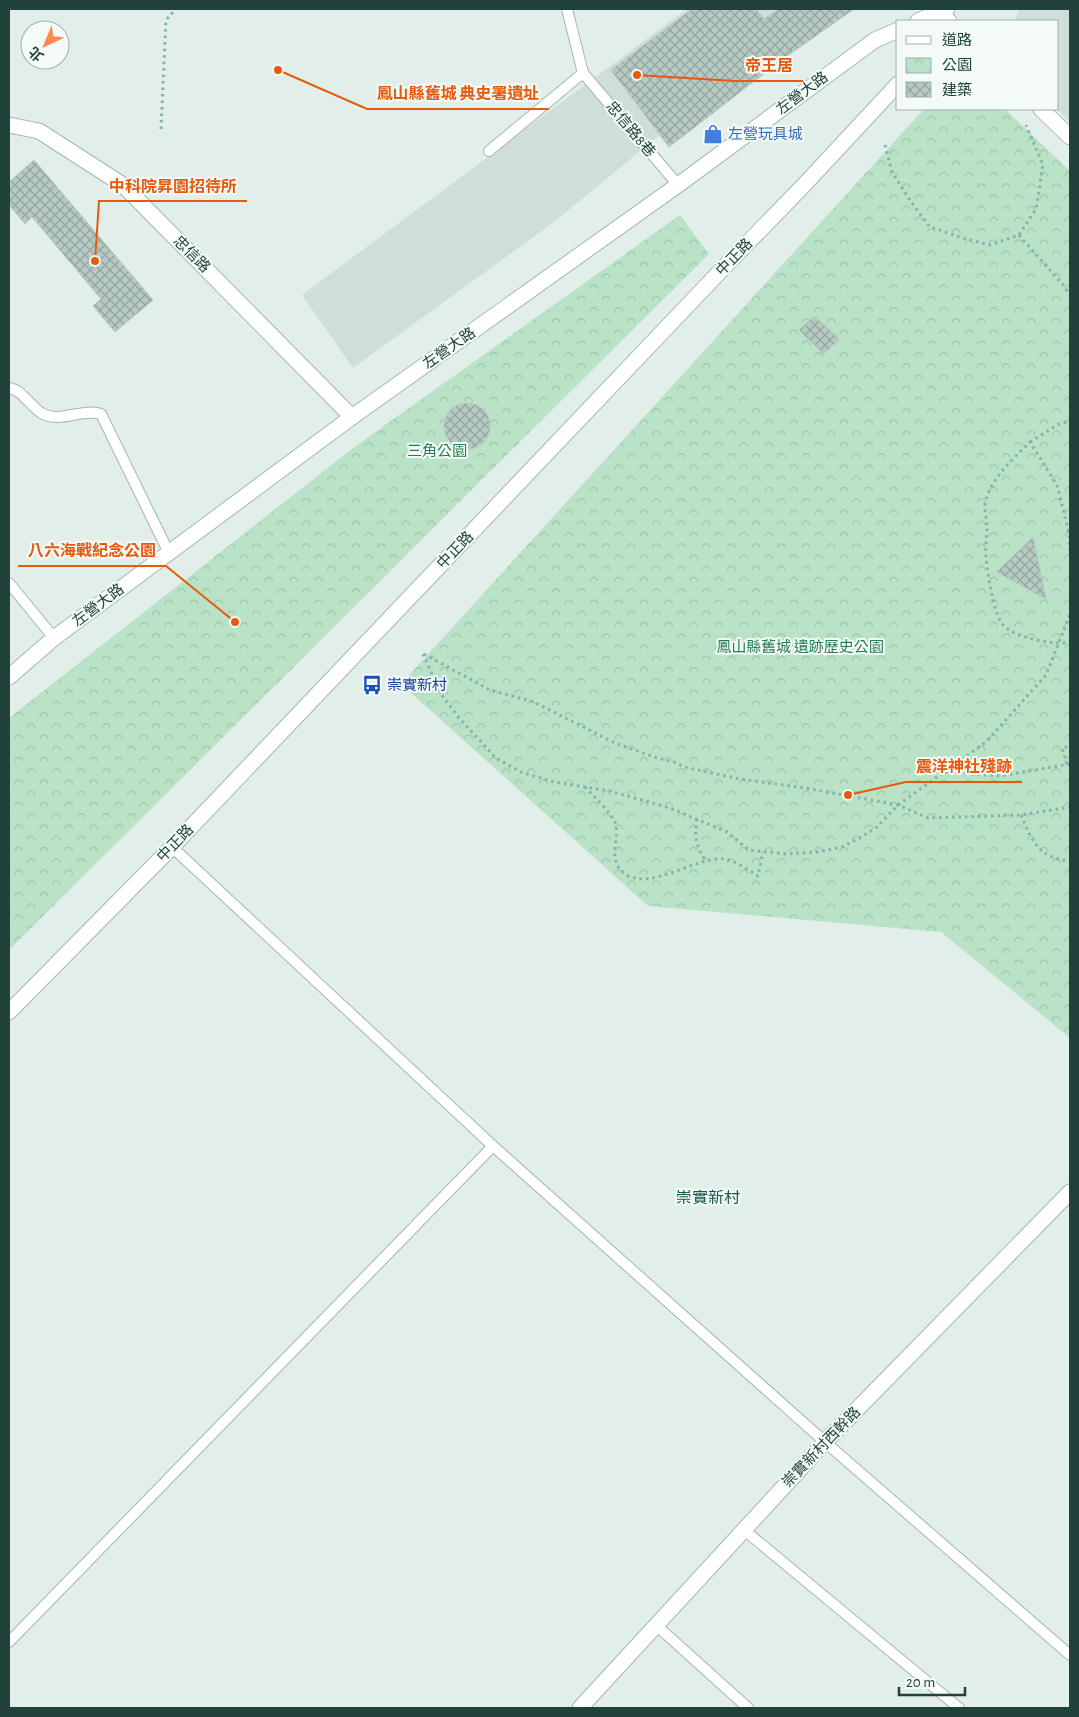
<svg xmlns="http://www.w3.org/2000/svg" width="1079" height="1717" font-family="'Alegreya Sans','Noto Sans TC',sans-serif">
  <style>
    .built { fill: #d0ded9 }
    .park { fill: url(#park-crowns) }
    .building { fill: url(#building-cross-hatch); stroke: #b4c9c2 }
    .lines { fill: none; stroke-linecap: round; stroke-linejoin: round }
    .service-casing { stroke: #a4b7b2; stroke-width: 12 }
    .minor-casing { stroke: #a4b7b2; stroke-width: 17 }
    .tertiary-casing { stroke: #a4b7b2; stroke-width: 17 }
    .path { stroke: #7fb5a9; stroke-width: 3; stroke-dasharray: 2.5 4; stroke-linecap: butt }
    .service { stroke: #fff; stroke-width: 10 }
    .minor { stroke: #fff; stroke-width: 15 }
    .tertiary { stroke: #fff; stroke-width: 15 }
    .labels { text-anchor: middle; stroke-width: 4; stroke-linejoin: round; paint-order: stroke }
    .street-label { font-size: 15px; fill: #20423b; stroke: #f3faf7 }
    .shop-label { font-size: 15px; fill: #366cbe; stroke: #f3faf7; text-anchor: start }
    .park-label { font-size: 15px; fill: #257d4e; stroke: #f3faf7 }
    .transit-label { font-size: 15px; fill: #164399; stroke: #f3faf7; text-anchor: start }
    .neighbourhood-label { font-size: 16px; fill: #19564c; stroke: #f3faf7 }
    .leader { fill: none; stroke: #e8590c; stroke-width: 2 }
    .callout-dot { fill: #e8590c; stroke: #f3faf7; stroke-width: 2 }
    .callout-label { font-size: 16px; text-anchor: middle; font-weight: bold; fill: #e8590c; stroke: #f3faf7; stroke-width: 4; stroke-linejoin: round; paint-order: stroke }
  </style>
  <defs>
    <pattern id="park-crowns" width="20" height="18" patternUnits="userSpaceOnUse" patternTransform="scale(1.25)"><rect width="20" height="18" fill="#b9e2c7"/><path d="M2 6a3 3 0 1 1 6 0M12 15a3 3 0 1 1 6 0" fill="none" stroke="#9fc3ac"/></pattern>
    <pattern id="building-cross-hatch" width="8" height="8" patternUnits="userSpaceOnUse" patternTransform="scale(1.25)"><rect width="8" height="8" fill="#b7c9c3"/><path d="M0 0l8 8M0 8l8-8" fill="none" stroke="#94a5a0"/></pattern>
  </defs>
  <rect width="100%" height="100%" fill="#e2eeea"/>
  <g class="built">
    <path d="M687,9H813L554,222L353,368L302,295Z"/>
    <path d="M1019,9H1070V122L1057,109H1058V21H1015Z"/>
  </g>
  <g class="park">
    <path d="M924,109H1005L1070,171V1038L941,932L648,906L401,684Z"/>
    <path d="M680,215L709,254L9,950V718L357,445Z"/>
  </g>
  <g class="building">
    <path d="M692,9H756L764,19L779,9H854L783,59L669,147L611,70Z"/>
    <path d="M34,160L153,300L115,332L93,306L101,299L32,217L25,224L9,205V182Z"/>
    <path d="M815,316L839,339L824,354L799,330Z"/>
    <circle cx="467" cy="426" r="23"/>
    <path d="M1033,537L1046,599L997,572Z"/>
  </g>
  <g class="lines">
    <defs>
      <g id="service">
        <path d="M567,9L583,73L678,185"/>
        <path d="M489,151L583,73"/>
        <path d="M9,388C23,390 30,407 43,414C60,423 83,408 101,414L169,553"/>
        <path d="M9,583L54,638"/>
        <path d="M172,847L493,1146L825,1442L1070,1655"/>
        <path d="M743,1529L959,1708"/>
        <path d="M656,1625L748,1708"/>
        <path d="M9,1642L493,1146"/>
      </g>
      <g id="minor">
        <path d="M937,21L939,12L949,21"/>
        <path d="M1041,109L1070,137"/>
        <path d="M9,125L39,131L123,185L352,417"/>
        <path d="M9,1012L172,847L730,261L804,185L898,84"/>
        <path d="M580,1708L825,1442L1070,1192"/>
      </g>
      <g id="tertiary">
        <path d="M918,21L947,9"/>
        <path d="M9,677L54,638L352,417L678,185L875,40L898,30"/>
      </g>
    </defs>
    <use href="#service" class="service-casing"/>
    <use href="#minor" class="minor-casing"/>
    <use href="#tertiary" class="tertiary-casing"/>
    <g class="path">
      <path d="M161,129L166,20L176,9"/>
      <path d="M885,145L892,172L911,202L930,227L963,238L990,245L1019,235L1036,209L1043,165L1026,125"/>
      <path d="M1019,235L1063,285L1070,295"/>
      <path d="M1030,442L1059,424L1070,421"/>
      <path d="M1070,551L1069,533L1057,485L1030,442C1013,459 991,478 985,503C984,510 987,519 987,526C987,536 985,547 986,557C987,571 994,617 1004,626C1018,639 1052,644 1070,643"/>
      <path d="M423,654L441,694L459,718L496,758L521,772L554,782L610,791L670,808L727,832L749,850L786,854L817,852L842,847L863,836L877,827L898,805L986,742L1046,675L1070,614"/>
      <path d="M424,654L490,690L534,702L615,743L657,758L674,762L684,767L740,779L805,788L898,805L928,818L1021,815L1070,807"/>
      <path d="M1067,764L1062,748L1070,746"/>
      <path d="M945,772L1000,776L1070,764"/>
      <path d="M585,787C595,798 608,809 615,822C621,837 606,859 624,873C649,893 695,856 724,859C736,861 748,870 758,876L763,852"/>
      <path d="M1021,815C1032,842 1039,858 1070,861"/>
      <path d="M697,819C694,836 696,847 706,861"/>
    </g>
    <use href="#service" class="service"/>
    <use href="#minor" class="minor"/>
    <use href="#tertiary" class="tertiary"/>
  </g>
  <defs>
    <symbol id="shop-bare" viewBox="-9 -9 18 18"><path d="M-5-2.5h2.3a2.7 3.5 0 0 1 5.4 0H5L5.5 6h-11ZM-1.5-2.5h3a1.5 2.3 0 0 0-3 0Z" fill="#3f7fe0" stroke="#f3faf7" stroke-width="2.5" paint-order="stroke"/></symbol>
    <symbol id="bus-bare" viewBox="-9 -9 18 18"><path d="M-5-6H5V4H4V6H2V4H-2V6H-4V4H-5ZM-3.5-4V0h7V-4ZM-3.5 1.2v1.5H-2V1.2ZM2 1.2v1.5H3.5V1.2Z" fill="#1a4fb4" stroke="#f3faf7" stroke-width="2.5" paint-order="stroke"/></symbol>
  </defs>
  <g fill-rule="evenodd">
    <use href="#shop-bare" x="699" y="120" width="28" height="28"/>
    <use href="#bus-bare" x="358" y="671" width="28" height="28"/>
  </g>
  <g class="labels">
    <g class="street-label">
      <text transform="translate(802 93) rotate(-37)" y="5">左營大路</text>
      <text transform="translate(631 129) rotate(50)" y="5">忠信路8巷</text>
      <text transform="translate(192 254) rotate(45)" y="5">忠信路</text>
      <text transform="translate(734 257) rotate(-46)" y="5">中正路</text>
      <text transform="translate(449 348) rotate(-35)" y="5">左營大路</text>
      <text transform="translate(455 550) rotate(-46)" y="5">中正路</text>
      <text transform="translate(98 605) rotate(-37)" y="5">左營大路</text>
      <text transform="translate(175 843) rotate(-46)" y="5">中正路</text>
      <text transform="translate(821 1447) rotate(-46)" y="5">崇實新村西幹路</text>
    </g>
    <g class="shop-label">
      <text x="728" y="139">左營玩具城</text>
    </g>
    <g class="park-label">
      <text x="437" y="456">三角公園</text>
      <text x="800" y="652">鳳山縣舊城 遺跡歷史公園</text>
    </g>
    <g class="transit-label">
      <text x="387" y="690">崇實新村</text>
    </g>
    <g class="neighbourhood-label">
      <text x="708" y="1203">崇實新村</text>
    </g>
  </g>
  <path class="leader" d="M637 75L735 81H803M278 70L367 109H549M95 261L99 201H247M235 622L166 566H18M848 795L906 782H1022"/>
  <g class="callout-dot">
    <circle cx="637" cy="75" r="5"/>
    <circle cx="278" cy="70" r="5"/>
    <circle cx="95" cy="261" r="5"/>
    <circle cx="235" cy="622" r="5"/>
    <circle cx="848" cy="795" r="5"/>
  </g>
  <g class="callout-label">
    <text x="769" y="71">帝王居</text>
    <text x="458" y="99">鳳山縣舊城 典史署遺址</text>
    <text x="173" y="192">中科院昇園招待所</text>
    <text x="92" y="556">八六海戰紀念公園</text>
    <text x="964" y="772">震洋神社殘跡</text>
  </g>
  <rect width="1079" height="1717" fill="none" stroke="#20423b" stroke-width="20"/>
  <rect x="896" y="20" width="162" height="90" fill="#f3faf7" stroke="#9fb0ac"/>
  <rect x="906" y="36" width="25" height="8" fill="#ffffff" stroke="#9fb0ac"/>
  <text x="942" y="45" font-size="15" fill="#20423b">道路</text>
  <rect x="906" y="58" width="25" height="15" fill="url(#park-crowns)" stroke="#9fb0ac"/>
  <text x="942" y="70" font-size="15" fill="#20423b">公園</text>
  <rect x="906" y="82" width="25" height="15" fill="url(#building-cross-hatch)" stroke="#9fb0ac"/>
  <text x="942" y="95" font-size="15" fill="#20423b">建築</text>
  <g transform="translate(45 45) rotate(224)"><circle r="24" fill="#f3faf7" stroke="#9fb0ac"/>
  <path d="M0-4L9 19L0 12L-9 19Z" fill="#ff894f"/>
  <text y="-8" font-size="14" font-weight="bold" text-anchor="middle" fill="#20423b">北</text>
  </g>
  <path d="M899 1687v8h66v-8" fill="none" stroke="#20423b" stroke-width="2.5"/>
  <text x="906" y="1687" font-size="15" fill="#20423b" stroke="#f3faf7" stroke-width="4" paint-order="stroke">20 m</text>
</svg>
